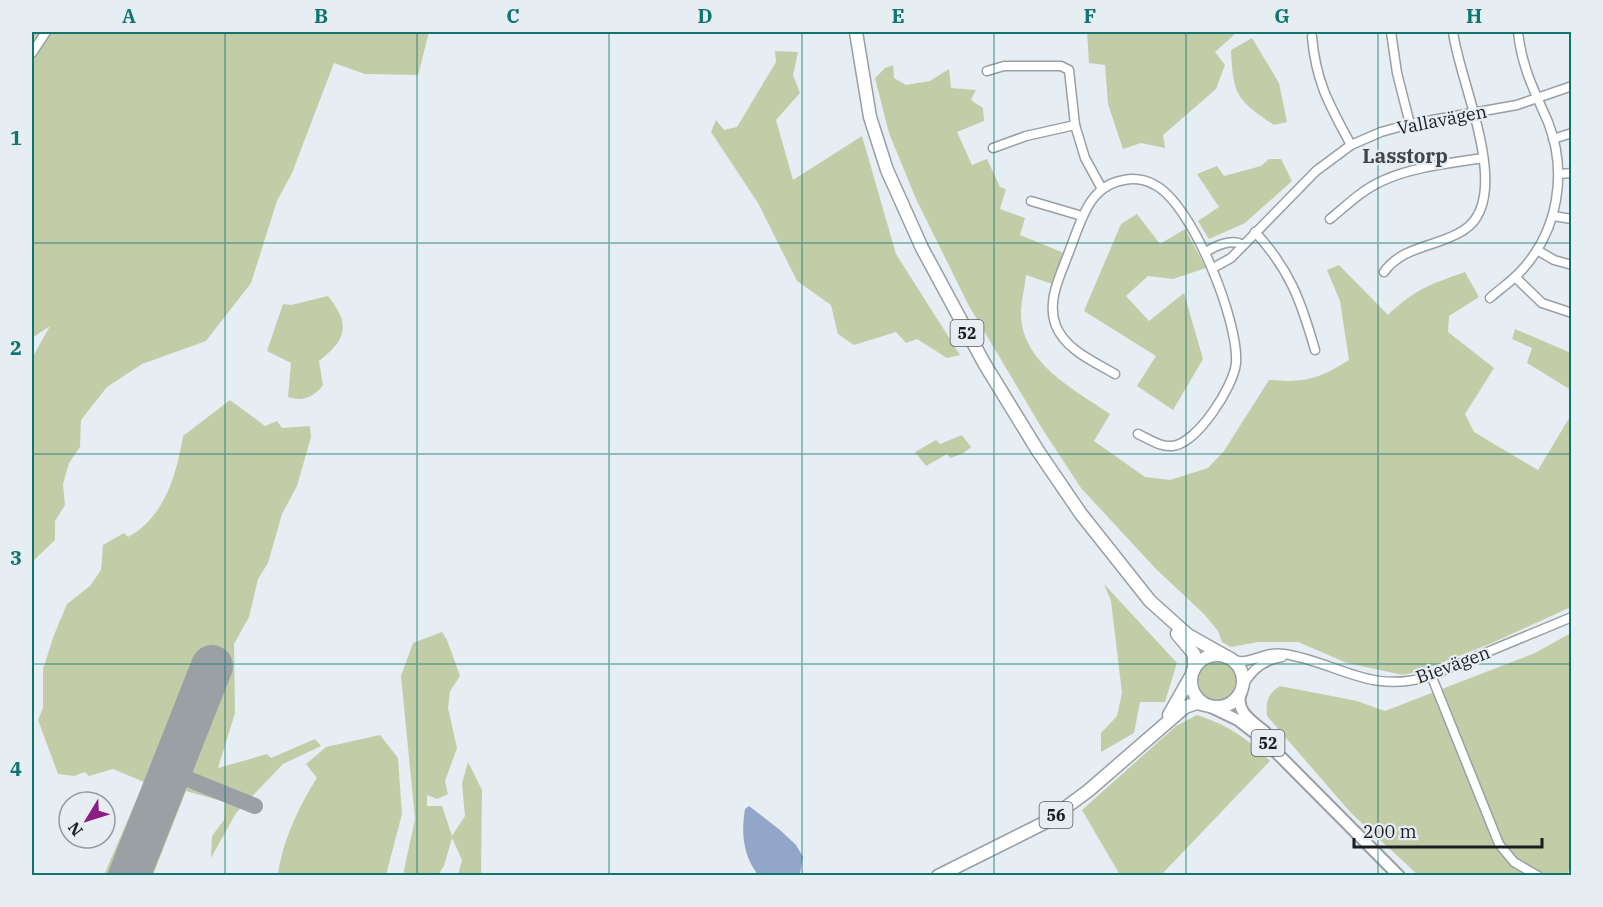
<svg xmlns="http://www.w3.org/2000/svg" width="1603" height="907" font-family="'IBM Plex Serif',serif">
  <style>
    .green { fill: #c2cda8 }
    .water { fill: #91a6c8 }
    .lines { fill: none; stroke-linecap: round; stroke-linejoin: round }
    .taxiway { stroke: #9ba0a5; stroke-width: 16 }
    .runway { stroke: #9ba0a5; stroke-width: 42 }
    .minor-casing { stroke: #989fa5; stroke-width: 11 }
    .major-casing { stroke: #989fa5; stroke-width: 14 }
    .highway-casing { stroke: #989fa5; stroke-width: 15 }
    .minor { stroke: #fff; stroke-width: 8 }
    .major { stroke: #fff; stroke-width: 10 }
    .highway { stroke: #fff; stroke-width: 12 }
    .grid { fill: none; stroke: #0f766e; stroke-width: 1.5; stroke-opacity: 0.55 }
    .labels { text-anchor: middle; stroke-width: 4.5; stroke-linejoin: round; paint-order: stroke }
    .shield { fill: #e6edf3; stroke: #585b5f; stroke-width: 1.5 }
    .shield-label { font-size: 16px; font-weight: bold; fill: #1b1d20 }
    .street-label { font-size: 18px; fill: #1b1d20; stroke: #e6edf3 }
    .neighbourhood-label { font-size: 20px; font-weight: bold; fill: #40464b; stroke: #e6edf3 }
    .neatline { fill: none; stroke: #0f766e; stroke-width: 2 }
    .grid-label { font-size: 20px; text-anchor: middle; font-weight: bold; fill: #0f766e }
  </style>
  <rect width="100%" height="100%" fill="#e6edf3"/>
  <g class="green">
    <path d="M32,32H429L418,75L365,74L334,63L292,173L277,201L251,283L206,341L142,364L107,387L81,420L80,447L69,463L63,484L65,505L55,521V540L32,562V358L50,326L32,338Z"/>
    <path d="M1087,32H1237L1215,52L1225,65L1216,89L1163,135L1165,148L1141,143L1123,149L1108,104L1105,65L1089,63Z"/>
    <path d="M1252,38L1279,83L1287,122L1274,125C1237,100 1233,96 1231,50Z"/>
    <path d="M775,51L798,52L793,75L800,93L776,120L793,180L862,136L896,254L960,355L947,358L917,339L906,343L896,332L854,345L838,334L831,305L797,281L758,203L711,132L716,120L724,130L737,127L776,62Z"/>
    <path d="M893,65L894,78L906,85L930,81L949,69L951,88L976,90L971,100L983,108L984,121L957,132L972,165L987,159L1000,187L1006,189L1000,209L1025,218L1020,235L1064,253L1052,284L1026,275C1025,287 1021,301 1021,313C1021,363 1074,389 1110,414L1094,441L1145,477L1170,480L1208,468L1224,451L1269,380C1305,383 1319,379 1349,360L1340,301L1327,270L1339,265L1388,315C1415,289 1431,284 1465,272L1479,297L1449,316L1448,332L1494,368L1465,414L1474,432L1538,470L1571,415V607L1492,643L1423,670L1403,675L1347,663L1298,642H1258L1231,647L1222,642L1218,631L1204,614L1156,569L1081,488L1043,430L969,306L916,199L889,133L875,78L885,68Z"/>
    <path d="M1269,159H1281L1292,181L1245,223L1209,239L1198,221L1219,207L1197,174L1217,166L1224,176L1261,166Z"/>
    <path d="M1137,214L1160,244L1185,229L1206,268L1173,279L1148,276L1126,296L1149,321L1184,293L1203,359L1173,410L1137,386L1156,356L1084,311L1121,224Z"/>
    <path d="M328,296C351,325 347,339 319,361L323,385C314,397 303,402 288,397L291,363L267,351L283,304L291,305Z"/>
    <path d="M1515,329L1571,353V390L1527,363L1532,348L1512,339Z"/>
    <path d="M230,400L265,426L277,421L282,428L310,426L311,437L297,486L282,514L268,563L258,579L249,617L234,644L235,713L218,768L267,754L271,758L315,739L321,746L283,764L236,813L211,858L212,836L224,820L225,802L186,791L153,875H104L144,782L113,769L89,776L85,772L74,776L58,774L38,720L43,708V669L54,635L67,604L90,586L101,570L103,545L124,533L128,537C164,518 177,474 183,436Z"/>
    <path d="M962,435L971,447L962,454L950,458L947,454L926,466L915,452L936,440L940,444Z"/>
    <path d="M1104,584L1177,663L1165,702H1140L1134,733L1101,752V733L1117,716L1122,693L1111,601Z"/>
    <path d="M442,632L447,640L460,676L450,691L448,708L457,748L445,781L448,794L437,799L427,795V806H442L452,836L465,816L462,783L468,762L482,790L481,875H458L462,860L452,838L444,866L438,875H403L415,819L401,676L413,643Z"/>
    <path d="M1571,633L1572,866L1566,875H1418L1351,813L1267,716C1266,702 1267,694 1280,686L1357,701L1385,711L1535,653Z"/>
    <circle cx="1217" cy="681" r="21"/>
    <path d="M1197,715C1228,725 1247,738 1270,761L1161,875H1120L1082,810L1176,726Z"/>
    <path d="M380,735L398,758L402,814L386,875H278C282,842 299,806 317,778L306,764L326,747Z"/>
  </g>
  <path class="water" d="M749,806L780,830L796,845L803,857L800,873L797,875H758C743,855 741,834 745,809Z"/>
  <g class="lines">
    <path class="taxiway" d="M188,779L255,806"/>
    <path class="runway" d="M129,876L212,666"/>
    <defs>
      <g id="minor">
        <path d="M1391,32L1397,73L1410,124"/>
        <path d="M1312,37C1316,83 1330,106 1351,145"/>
        <path d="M32,53L46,32"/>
        <path d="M987,71L1004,66H1061L1069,70L1075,125L1085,158L1102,189"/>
        <path d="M1553,139L1572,133"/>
        <path d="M993,148L1026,136L1075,125"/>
        <path d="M1559,174L1572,173"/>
        <path d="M1031,201L1082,216"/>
        <path d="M1553,216L1572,219"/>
        <path d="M1330,219C1347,205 1362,190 1382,181C1412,167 1451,163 1483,158"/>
        <path d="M1255,232C1290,270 1301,301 1315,350"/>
        <path d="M1537,250L1554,260L1572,265"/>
        <path d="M1205,253C1214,246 1232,238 1243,245"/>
        <path d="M1213,268L1231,258L1316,171L1351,145L1381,132L1410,124L1517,105L1572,86"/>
        <path d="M1384,272C1403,245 1439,247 1464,230C1515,197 1459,82 1453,32"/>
        <path d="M1515,277L1542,303L1572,313"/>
        <path d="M1490,298C1500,289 1512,281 1521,271C1558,231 1568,173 1548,122C1534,90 1522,68 1518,32"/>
        <path d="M1115,374C1093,361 1066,350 1056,326C1046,301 1061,274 1069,252C1081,222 1088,186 1124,180C1134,178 1146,180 1155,185C1193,205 1239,322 1236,363C1234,386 1197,444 1172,446C1160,447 1149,439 1138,434"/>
        <path d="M1231,659C1249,667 1265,650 1284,654C1337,662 1368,694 1427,677L1572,617"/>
        <path d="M1431,675L1499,844L1514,862L1538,876"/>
        <path d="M1242,688C1250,671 1263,660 1282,657"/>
      </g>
      <g id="major">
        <path d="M1241,693C1234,711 1253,722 1265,732"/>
        <path d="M1209,706L1238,720L1264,740L1399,876"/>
      </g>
      <g id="highway">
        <path d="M856,32L870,117L887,170L922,248L984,363L1038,451L1081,514L1150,601L1188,635L1227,657"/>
        <path d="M1177,634L1194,654V669"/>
        <circle cx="1217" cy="681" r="26"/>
        <path d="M1169,715L1190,678"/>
        <path d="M938,876L1046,822L1088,791L1185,707L1197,703L1205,705"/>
      </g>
    </defs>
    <use href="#minor" class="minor-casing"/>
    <use href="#major" class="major-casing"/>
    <use href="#highway" class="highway-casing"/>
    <use href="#minor" class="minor"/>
    <use href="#major" class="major"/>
    <use href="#highway" class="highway"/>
  </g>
  <path class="grid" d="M225,32V876M417,32V876M609,32V876M802,32V876M994,32V876M1186,32V876M1378,32V876M32,243H1572M32,454H1572M32,664H1572"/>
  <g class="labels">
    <g class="shield">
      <rect x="950.5" y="320" width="33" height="26" rx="4.5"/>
      <rect x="1251.5" y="730" width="33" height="26" rx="4.5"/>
      <rect x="1039.5" y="802" width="33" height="26" rx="4.5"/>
    </g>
    <g class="shield-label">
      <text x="967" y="339">52</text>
      <text x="1268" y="749">52</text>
      <text x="1056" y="821">56</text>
    </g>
    <g class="street-label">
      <text transform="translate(1442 120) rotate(-11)" y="6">Vallavägen</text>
      <text transform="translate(1453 665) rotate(-20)" y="6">Bievägen</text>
    </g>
    <g class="neighbourhood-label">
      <text x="1405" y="163">Lasstorp</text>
    </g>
  </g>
  <rect width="1603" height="907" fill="none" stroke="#e6edf3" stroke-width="66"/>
  <g transform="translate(87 820) rotate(232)"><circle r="28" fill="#e6edf3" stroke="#959a9f" stroke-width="1.5"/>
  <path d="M0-4.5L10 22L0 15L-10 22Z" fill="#8d1e81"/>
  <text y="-9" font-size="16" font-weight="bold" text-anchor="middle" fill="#1b1d20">N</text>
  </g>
  <path d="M1354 838v9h188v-9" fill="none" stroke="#1b1d20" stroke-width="3"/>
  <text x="1363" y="838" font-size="18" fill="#1b1d20" stroke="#e6edf3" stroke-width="4.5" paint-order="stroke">200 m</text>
  <rect x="33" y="33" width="1537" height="841" class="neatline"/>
  <g class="grid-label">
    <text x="129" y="23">A</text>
    <text x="321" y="23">B</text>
    <text x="513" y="23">C</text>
    <text x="705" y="23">D</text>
    <text x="898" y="23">E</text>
    <text x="1090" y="23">F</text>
    <text x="1282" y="23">G</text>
    <text x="1474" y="23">H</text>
    <text x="16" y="145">1</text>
    <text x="16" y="355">2</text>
    <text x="16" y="565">3</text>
    <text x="16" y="776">4</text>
  </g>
</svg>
